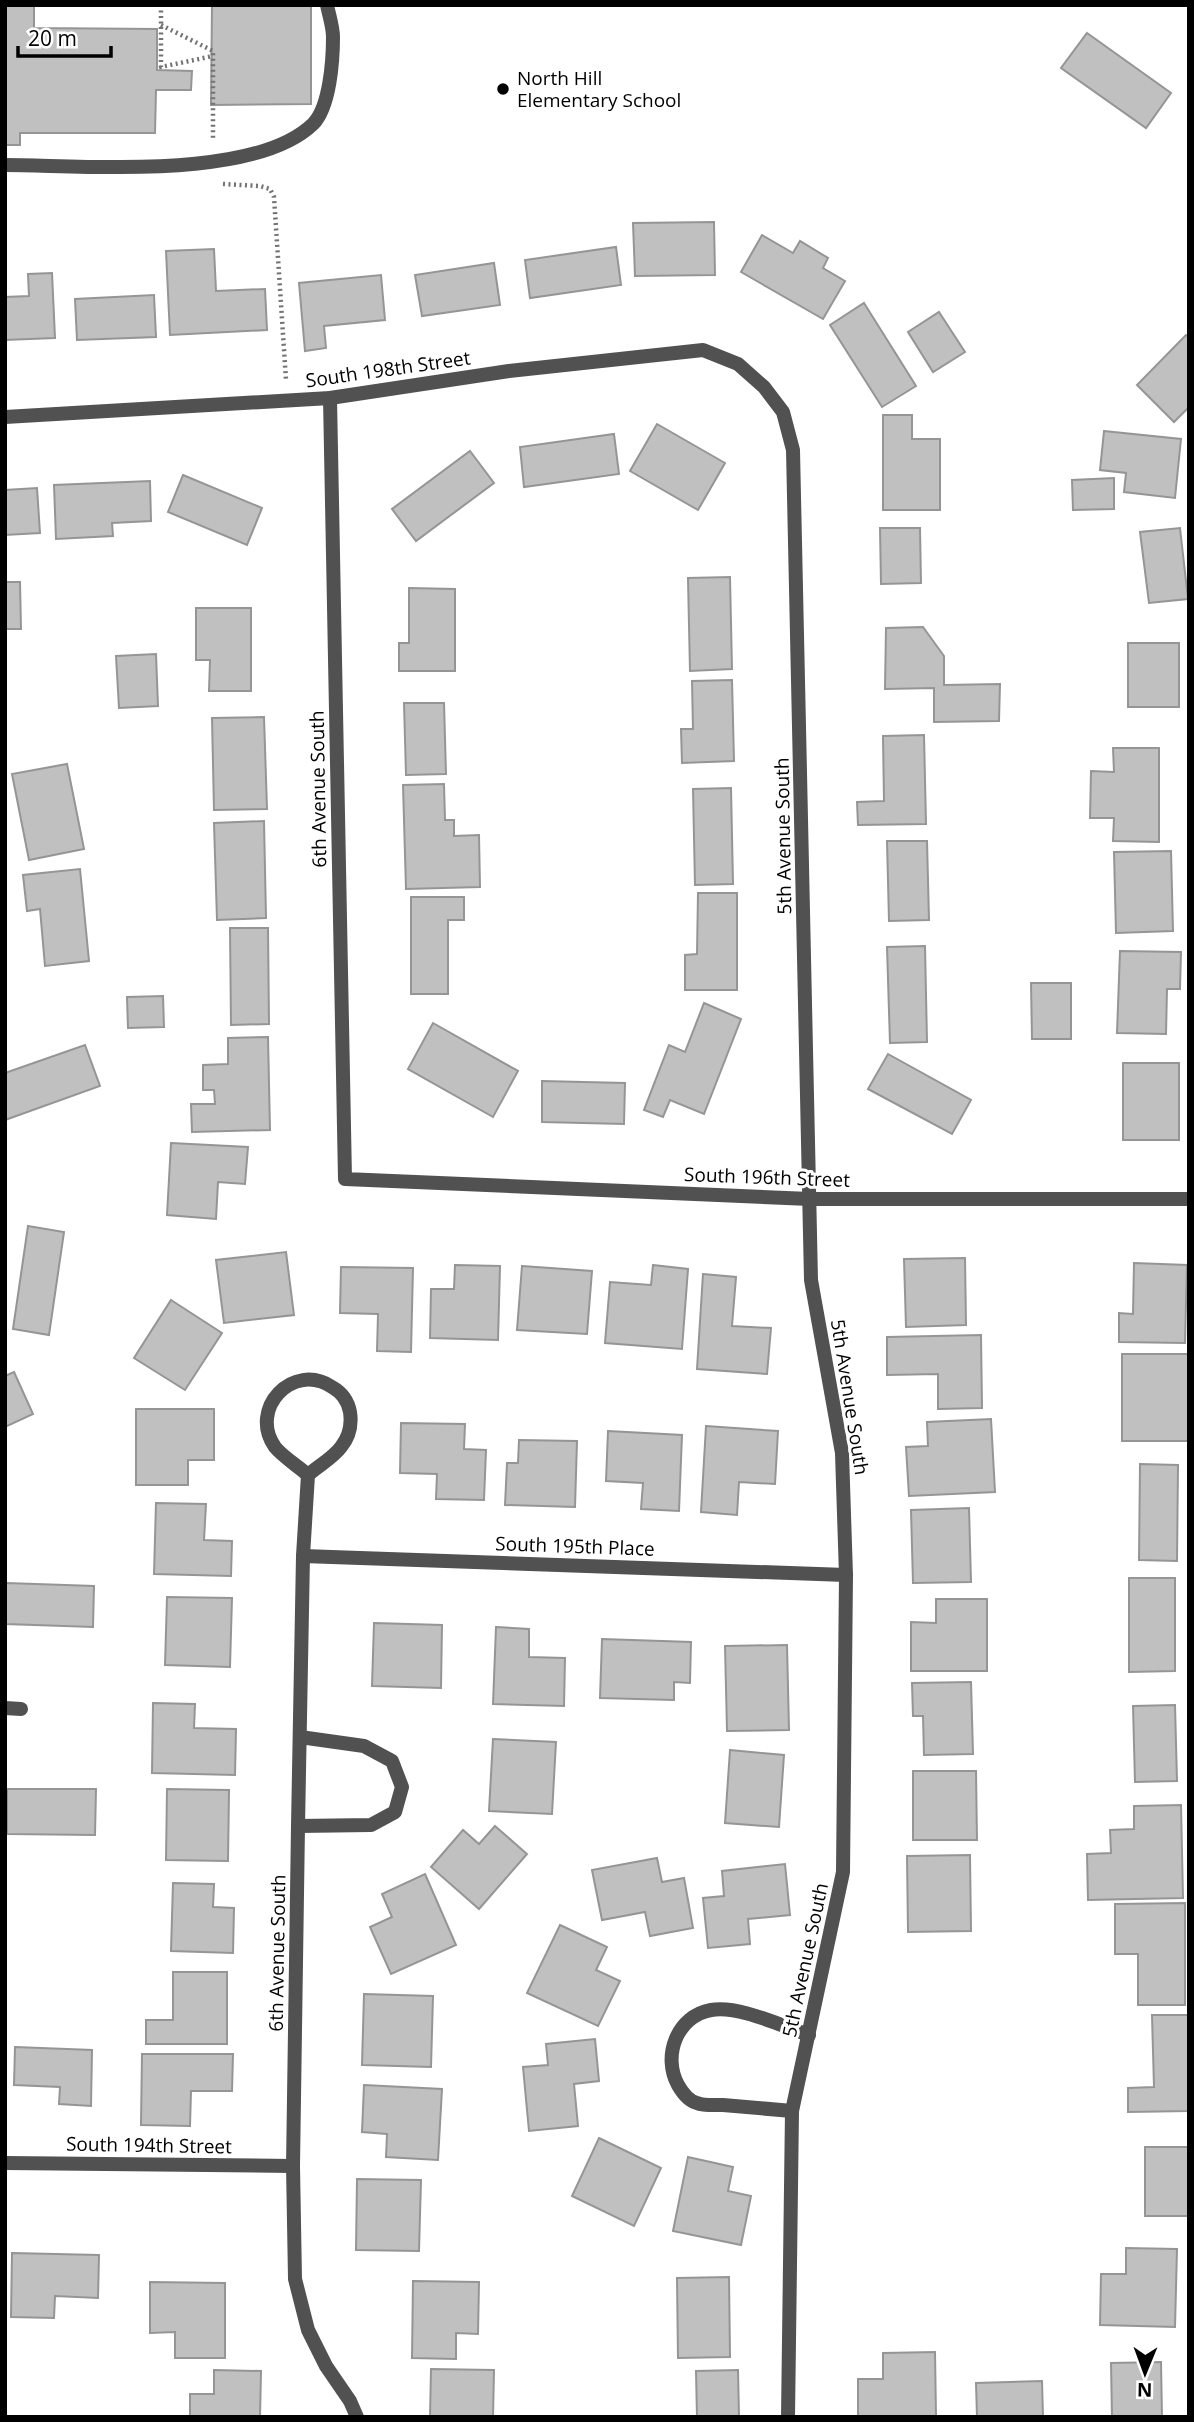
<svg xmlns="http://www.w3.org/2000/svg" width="1194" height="2422" font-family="'Open Sans',sans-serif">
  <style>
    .building { fill: #c0c0c0; stroke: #959595; stroke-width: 2 }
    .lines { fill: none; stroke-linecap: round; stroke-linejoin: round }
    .path { stroke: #737373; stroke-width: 4.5; stroke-dasharray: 2 3.5; stroke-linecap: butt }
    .service { stroke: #515151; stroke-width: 14 }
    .minor { stroke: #515151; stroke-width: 14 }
    .poi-dot { fill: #000; stroke: #fff; stroke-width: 2.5 }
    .labels { text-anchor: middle; stroke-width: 6; stroke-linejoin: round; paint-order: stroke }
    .poi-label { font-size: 19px; fill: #000; stroke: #fff; text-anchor: start }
    .street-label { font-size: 19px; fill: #000; stroke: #fff }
  </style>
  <rect width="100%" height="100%" fill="#fff"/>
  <g class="building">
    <path d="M5,5H34V28L157,29V70L192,71L191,90H156L155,133H20V145H5Z"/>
    <path d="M212,5H311V104L211,105Z"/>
    <path d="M1087,33L1171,93L1146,128L1061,68Z"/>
    <path d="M714,222L715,275L635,276L633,223Z"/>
    <path d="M762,235L793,253L800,241L828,258L823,268L845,281L823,319L741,272Z"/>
    <path d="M616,247L621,285L530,298L525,260Z"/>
    <path d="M214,249L216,291L265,289L267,330L170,335L166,251Z"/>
    <path d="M494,263L500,305L422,316L415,275Z"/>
    <path d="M52,273L55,338L5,340V297L29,296L28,274Z"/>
    <path d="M381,275L385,320L324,326L326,348L305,351L299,283Z"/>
    <path d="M154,295L156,337L77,340L75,299Z"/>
    <path d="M864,303L916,386L882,407L830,325Z"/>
    <path d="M939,312L965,352L933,372L908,332Z"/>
    <path d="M1186,335L1189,337V407L1174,422L1137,385Z"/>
    <path d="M883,415H912V439H940V510H883Z"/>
    <path d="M657,424L725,463L698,510L630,471Z"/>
    <path d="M1104,431L1181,439L1175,498L1124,492L1126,473L1100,470Z"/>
    <path d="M614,434L619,474L524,487L520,447Z"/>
    <path d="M470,451L494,483L416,541L392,509Z"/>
    <path d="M183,475L262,508L247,545L168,512Z"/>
    <path d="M1114,478V509L1073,510L1072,480Z"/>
    <path d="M150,481L151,521L112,523L113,536L56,539L54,485Z"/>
    <path d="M37,488L40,533L5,535V490Z"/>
    <path d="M880,528H920L921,583L881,584Z"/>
    <path d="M1180,528L1188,599L1149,603L1140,532Z"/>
    <path d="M730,577L732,669L690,671L688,578Z"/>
    <path d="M5,582H20L21,629H5Z"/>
    <path d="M409,588L455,589V671H399V643H409Z"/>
    <path d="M196,608H251V691H209L210,660H196Z"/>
    <path d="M923,627L944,656V685L1000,684L999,721L934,722V688L885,689L886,628Z"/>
    <rect x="1128" y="643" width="51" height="64"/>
    <path d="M156,654L158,706L119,708L116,656Z"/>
    <path d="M732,680L734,761L682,763L681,729H693L692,681Z"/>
    <path d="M404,703H444L446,774L406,775Z"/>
    <path d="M264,717L267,809L214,810L212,718Z"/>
    <path d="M924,735L926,824L858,825L857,802L884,801L883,736Z"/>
    <path d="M1113,748H1159V842L1113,841L1114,818H1090L1091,771L1114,772Z"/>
    <path d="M67,764L84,849L29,860L12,774Z"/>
    <path d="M444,784L445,820H454V836L479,835L480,887L406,889L403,785Z"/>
    <path d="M731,788L733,884L695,885L693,789Z"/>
    <path d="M264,821L266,918L217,920L214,823Z"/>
    <path d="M887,841H927L929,920L889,921Z"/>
    <path d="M1171,851L1173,931L1116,933L1114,852Z"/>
    <path d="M80,869L89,961L45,966L40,909L27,911L23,875Z"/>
    <path d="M698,893H737V990H685V955L697,954Z"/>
    <path d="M411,897H464V920H448V994H411Z"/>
    <path d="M230,928H268L269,1024L231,1025Z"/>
    <path d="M925,946L927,1042L890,1043L887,947Z"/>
    <path d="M1120,951L1181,952L1180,989H1167L1166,1034L1117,1033Z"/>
    <path d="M1031,983H1071V1039H1032Z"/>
    <path d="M163,996L164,1027L128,1028L127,997Z"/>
    <path d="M704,1003L741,1019L704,1114L670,1100L663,1117L644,1110L669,1045L685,1052Z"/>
    <path d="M433,1023L518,1071L493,1117L408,1069Z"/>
    <path d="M268,1037L270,1130L192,1132L191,1104H215L214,1090H203V1065L228,1064V1038Z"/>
    <path d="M85,1045L100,1086L5,1120V1073Z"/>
    <path d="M888,1054L971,1100L952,1134L868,1089Z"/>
    <rect x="1123" y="1063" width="56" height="77"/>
    <path d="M542,1081L625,1083L624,1124L542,1122Z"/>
    <path d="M171,1143L248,1147L245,1184L218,1182L216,1219L167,1215Z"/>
    <path d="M28,1226L64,1232L49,1335L13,1329Z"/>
    <path d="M286,1252L294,1315L224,1323L216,1260Z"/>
    <path d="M965,1258L966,1325L906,1327L904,1259Z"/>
    <path d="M1134,1263L1187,1265L1185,1343L1119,1342V1313L1133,1314Z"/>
    <path d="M455,1265L500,1266L498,1340L430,1338L431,1289H454Z"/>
    <path d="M653,1265L688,1269L682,1349L605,1343L610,1282L651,1285Z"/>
    <path d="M522,1266L592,1271L587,1334L517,1330Z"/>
    <path d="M341,1267L413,1268L411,1352L377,1351L378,1314L340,1313Z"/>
    <path d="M703,1274L736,1277L732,1326L771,1328L767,1374L697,1369Z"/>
    <path d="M171,1300L222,1333L185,1390L134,1358Z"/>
    <path d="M981,1335L982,1408L938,1409V1374L887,1375V1337Z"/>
    <rect x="1122" y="1354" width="67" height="87"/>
    <path d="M14,1372L33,1414L5,1427V1376Z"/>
    <path d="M136,1409H214V1460H188V1485H136Z"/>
    <path d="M991,1419L995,1492L909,1496L906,1447L928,1446L927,1422Z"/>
    <path d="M401,1423L465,1424L464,1449L486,1450L484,1500L436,1499L437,1474L400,1473Z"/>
    <path d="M706,1426L778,1431L775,1484L739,1482L737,1515L701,1512Z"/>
    <path d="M608,1431L682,1435L679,1511L641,1509L643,1483L606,1481Z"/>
    <path d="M519,1440L577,1441L575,1507L505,1505L507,1463H518Z"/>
    <path d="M1140,1464L1178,1465L1177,1561L1139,1560Z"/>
    <path d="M156,1503L206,1504L204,1540L232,1541L231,1576L154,1574Z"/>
    <path d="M969,1508L971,1582L913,1583L911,1510Z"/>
    <path d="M1129,1578H1175V1671L1129,1672Z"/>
    <path d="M6,1583L94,1586L93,1627L5,1624Z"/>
    <path d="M167,1597L232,1598L230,1667L165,1665Z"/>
    <path d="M936,1599H987V1671H911V1622L936,1623Z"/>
    <path d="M374,1623L442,1625L441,1688L372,1686Z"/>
    <path d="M496,1627L529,1629V1657L565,1658L564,1706L493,1704Z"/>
    <path d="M602,1639L691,1642L690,1683L674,1682V1700L600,1698Z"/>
    <path d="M787,1645L789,1730L727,1731L725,1646Z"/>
    <path d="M971,1682L973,1754L924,1755L923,1716H913L912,1683Z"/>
    <path d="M153,1703L195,1704L194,1728L236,1729L235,1775L152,1773Z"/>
    <path d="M1175,1705L1177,1781L1135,1782L1133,1706Z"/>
    <path d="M493,1739L556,1742L552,1814L489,1811Z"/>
    <path d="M730,1750L784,1755L779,1827L725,1823Z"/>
    <path d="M913,1771H976L977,1840H913Z"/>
    <path d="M7,1789H96L95,1835L7,1834Z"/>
    <path d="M167,1789L229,1790L228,1861L166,1860Z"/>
    <path d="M1181,1805L1183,1898L1088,1900L1087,1854L1111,1853L1110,1830L1134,1829V1806Z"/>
    <path d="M495,1826L527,1854L479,1909L431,1867L463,1830L479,1844Z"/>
    <path d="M970,1855L971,1931L908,1932L907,1856Z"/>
    <path d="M657,1858L662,1882L684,1878L693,1928L650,1936L645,1912L602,1920L592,1870Z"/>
    <path d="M785,1864L790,1915L748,1919L750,1944L708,1948L703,1898L724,1896L722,1871Z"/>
    <path d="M425,1874L456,1945L391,1974L370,1927L392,1917L382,1894Z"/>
    <path d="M173,1883L214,1884L213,1907L234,1908L233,1953L171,1951Z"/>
    <path d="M1185,1903V2005H1138V1954H1115V1904Z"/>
    <path d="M560,1925L607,1947L596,1970L620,1981L598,2026L527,1993Z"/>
    <path d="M173,1972H227V2044H146V2020H173Z"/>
    <path d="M364,1994L433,1996L431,2067L362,2065Z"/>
    <path d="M1152,2015H1189V2111L1128,2112V2088L1154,2087Z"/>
    <path d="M595,2039L599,2081L574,2084L578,2126L529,2131L523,2067L548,2065L546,2044Z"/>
    <path d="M15,2047L92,2050L91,2106L59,2104L60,2087L14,2085Z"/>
    <path d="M142,2054H233L232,2091H191L190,2126L141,2125Z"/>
    <path d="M364,2085L442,2089L438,2160L386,2157L387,2134L362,2132Z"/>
    <path d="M599,2138L661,2168L634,2226L572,2196Z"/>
    <rect x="1145" y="2147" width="44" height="69"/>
    <path d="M688,2157L733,2167L728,2191L751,2196L741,2245L673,2231Z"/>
    <path d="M357,2179L421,2180L419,2251L356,2250Z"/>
    <path d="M1126,2248L1177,2249L1175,2327L1100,2325L1101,2274H1126Z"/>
    <path d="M12,2253L99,2255L98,2298L55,2296L54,2318L11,2317Z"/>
    <path d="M729,2277L730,2357L678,2358L677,2278Z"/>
    <path d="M413,2281L479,2282L478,2334L456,2333V2359L412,2358Z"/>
    <path d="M150,2282L225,2283V2358H175V2332L150,2333Z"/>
    <path d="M935,2352L936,2417H858V2379H883V2353Z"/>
    <path d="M1161,2362L1162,2417H1112L1111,2363Z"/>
    <path d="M431,2369L494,2370L493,2417H430Z"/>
    <path d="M214,2370L261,2371L260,2417H190V2394H214Z"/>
    <path d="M738,2370L739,2417H697L696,2371Z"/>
    <path d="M1042,2381L1043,2417H977L976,2383Z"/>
  </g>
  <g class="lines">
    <g class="path">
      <path d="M161,5V67L213,56"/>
      <path d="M161,25L213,51V139"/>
      <path d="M223,184L260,186L270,189L274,197L286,380"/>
    </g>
    <g class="service">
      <path d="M5,165C84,165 254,181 313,124C330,107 333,60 333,37C333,27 329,15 327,5"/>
      <path d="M298,1826L371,1825L395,1812L402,1787L392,1761L364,1746L300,1737"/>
    </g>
    <g class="minor">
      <path d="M330,398L345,1179L810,1199H1189"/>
      <path d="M5,417L330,398L509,371L703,350L738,364L764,387L783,412L793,450L811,1280L842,1453L846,1575L843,1872L792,2111L788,2417"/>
      <path d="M308,1475C298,1466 283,1457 275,1447C248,1409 293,1361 332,1387C341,1392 348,1401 350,1412C352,1425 349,1437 341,1447C333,1458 318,1466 308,1475L303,1556L298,1826L293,2166L295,2279L308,2330L326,2366L350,2401L357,2417"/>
      <path d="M303,1556L846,1575"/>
      <path d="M5,1708L21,1709"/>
      <path d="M792,2111C769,2109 746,2107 723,2105C715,2105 704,2106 697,2103C689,2101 682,2092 678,2085C662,2056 677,2016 711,2010C739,2005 781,2026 809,2035"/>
      <path d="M5,2163L293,2166"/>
    </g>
  </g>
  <circle class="poi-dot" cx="503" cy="89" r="7"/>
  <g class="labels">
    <g class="poi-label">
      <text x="517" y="85">North Hill<tspan x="517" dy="22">Elementary School</tspan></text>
    </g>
    <g class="street-label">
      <text transform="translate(388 369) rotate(-8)" y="7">South 198th Street</text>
      <text transform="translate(318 789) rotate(-91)" y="7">6th Avenue South</text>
      <text transform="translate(783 836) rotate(-91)" y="7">5th Avenue South</text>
      <text transform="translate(767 1177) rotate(2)" y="7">South 196th Street</text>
      <text transform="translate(850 1397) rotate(81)" y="7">5th Avenue South</text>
      <text transform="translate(575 1546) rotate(2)" y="7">South 195th Place</text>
      <text transform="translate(277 1953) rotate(-89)" y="7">6th Avenue South</text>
      <text transform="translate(805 1960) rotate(-78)" y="7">5th Avenue South</text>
      <text transform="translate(149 2145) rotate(1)" y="7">South 194th Street</text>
    </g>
  </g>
  <rect width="1194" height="2422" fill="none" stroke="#000000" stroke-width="14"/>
  <g transform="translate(1145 2373) rotate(181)" stroke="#ffffff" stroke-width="5" paint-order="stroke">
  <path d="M0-5L12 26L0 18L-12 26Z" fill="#000000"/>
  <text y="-10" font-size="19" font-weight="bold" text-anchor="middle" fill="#000000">N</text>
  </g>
  <path d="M18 46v10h93v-10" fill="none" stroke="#000000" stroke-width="3.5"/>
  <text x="28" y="46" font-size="21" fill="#000000" stroke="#ffffff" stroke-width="5" paint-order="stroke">20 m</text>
</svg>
